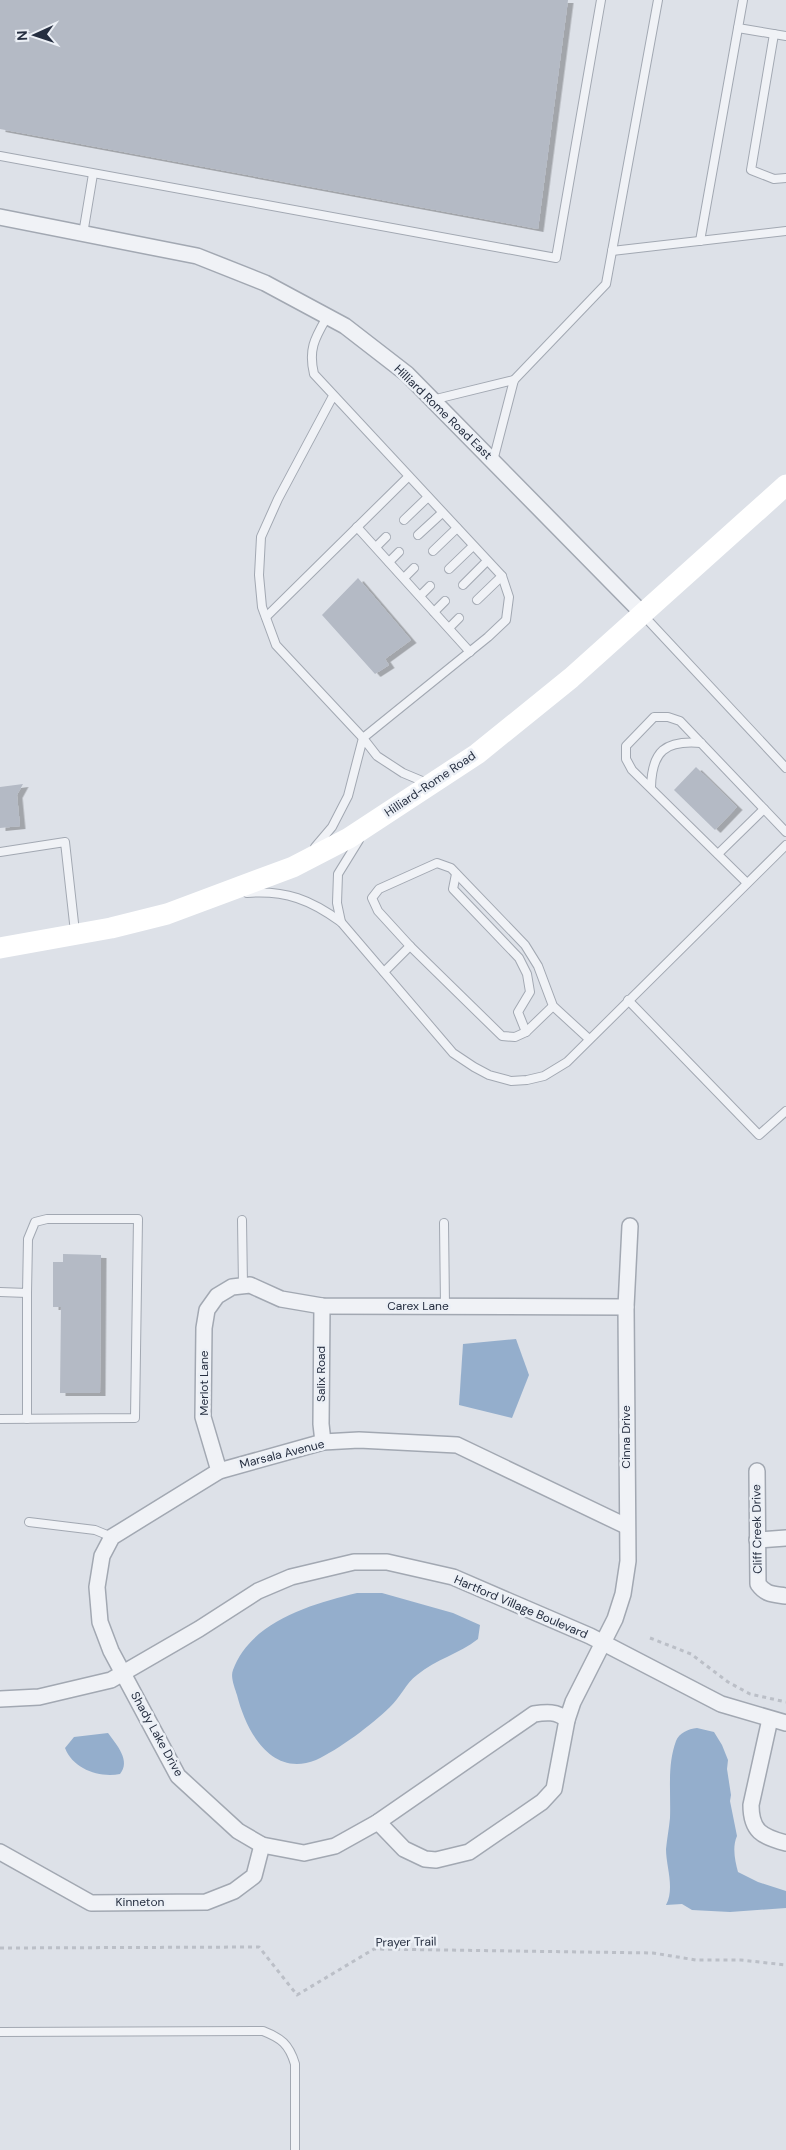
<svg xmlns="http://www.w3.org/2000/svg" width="786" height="2150" font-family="'DM Sans',sans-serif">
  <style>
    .water { fill: #94aecc }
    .building { fill: #b4bac5; filter: url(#shadow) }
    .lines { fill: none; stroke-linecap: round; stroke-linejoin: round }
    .lane-casing { stroke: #a2a8b2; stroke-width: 10 }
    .street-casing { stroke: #a2a8b2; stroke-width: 18 }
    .path { stroke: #bbbfc7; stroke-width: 3; stroke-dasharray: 4 4; stroke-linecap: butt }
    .lane { stroke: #f0f2f6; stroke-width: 8 }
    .street { stroke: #f0f2f6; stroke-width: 15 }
    .secondary { stroke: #fff; stroke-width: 21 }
    .labels { text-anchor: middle; stroke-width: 5; stroke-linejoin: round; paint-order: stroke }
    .street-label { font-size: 12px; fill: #252e40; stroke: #ecf0f6 }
  </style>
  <defs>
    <filter id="shadow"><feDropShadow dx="5.5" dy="3" stdDeviation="0" flood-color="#0004"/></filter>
  </defs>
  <rect width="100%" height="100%" fill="#dde1e8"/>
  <g class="water">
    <path d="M516,1339L529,1375L512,1418L459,1405L463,1344Z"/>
    <path d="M357,1593H382L453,1613L480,1625L478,1639C459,1654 436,1659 417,1675C406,1683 400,1698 390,1707C373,1724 338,1750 316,1760C271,1778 246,1731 237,1695C235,1688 230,1677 233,1670C251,1621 312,1604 357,1593Z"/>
    <path d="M697,1728L714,1732L722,1745L728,1760L727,1769L731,1795L730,1801L737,1836C732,1847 735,1861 738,1872L758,1882L786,1891V1908L730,1912L692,1910L682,1904L666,1905C675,1888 666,1867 666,1849C667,1839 669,1828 670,1818C671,1793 667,1765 676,1741C679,1733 688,1729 697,1728Z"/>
    <path d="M108,1733C117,1745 131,1761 120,1774C99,1778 73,1769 65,1748L74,1737Z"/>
  </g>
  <g class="building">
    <path d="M0,0H568L538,229L0,129Z"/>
    <path d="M358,578L411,640L385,659L389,665L375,674L322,615Z"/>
    <path d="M696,767L737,807L715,830L674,790Z"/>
    <path d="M23,784L17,795L20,826L0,828V787Z"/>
    <path d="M63,1254L101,1255L100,1393H60L61,1307H53V1262H63Z"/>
  </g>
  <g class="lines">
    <defs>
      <g id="lane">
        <path d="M743,0L738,28L786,36"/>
        <path d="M774,34L751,170L774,179L786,178"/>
        <path d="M0,156L556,258L601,0"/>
        <path d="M83,234L93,174"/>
        <path d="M700,241L738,28"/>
        <path d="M612,251L786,231"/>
        <path d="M327,317C315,338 308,349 314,374L502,576L509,597L506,620L488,637L363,738L276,645L262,607L259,575L261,537L278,499L333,396"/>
        <path d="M432,400L514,380"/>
        <path d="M493,461L514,380L606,284L658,0"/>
        <path d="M404,520L428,497"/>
        <path d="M357,527L470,652"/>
        <path d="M418,535L442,513"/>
        <path d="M376,547L386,537"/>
        <path d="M433,551L457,528"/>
        <path d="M389,562L399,552"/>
        <path d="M449,569L473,546"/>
        <path d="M404,578L414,568"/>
        <path d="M463,585L487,561"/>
        <path d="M420,596L430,586"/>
        <path d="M477,600L502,576"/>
        <path d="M434,612L445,601"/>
        <path d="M644,616L786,768"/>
        <path d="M266,617L408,477"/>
        <path d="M449,628L459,618"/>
        <path d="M651,787C652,751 665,740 701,743"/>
        <path d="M315,847L332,827L348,796L363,738L377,756L403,773L427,783"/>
        <path d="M0,852L65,842L75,932"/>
        <path d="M718,854L764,809"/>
        <path d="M456,874L453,889L519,958L527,974L530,992L518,1012L526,1032"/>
        <path d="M747,883L632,770L626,759V746L654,717H668L680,721L786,832"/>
        <path d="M247,893C286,890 311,900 341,922L453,1053L474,1067L489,1075L511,1081L527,1080L544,1076L567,1062L786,845"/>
        <path d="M341,922L337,903L338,874L359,840"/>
        <path d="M384,972L410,946"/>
        <path d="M628,1000L759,1135L786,1111"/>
        <path d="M553,1006L526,1032L515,1037L502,1036L410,946L378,911L372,898L379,889L437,863L451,868L525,945L538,966L553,1006L589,1039"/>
        <path d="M242,1220L243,1286"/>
        <path d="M444,1223L445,1306"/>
        <path d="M0,1292L27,1293L28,1239L35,1222L47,1219H138L135,1418L0,1419"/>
        <path d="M27,1293V1419"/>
        <path d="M29,1522L95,1530L112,1537"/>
        <path d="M0,2032L263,2031C281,2038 289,2044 295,2064V2150"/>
      </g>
      <g id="street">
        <path d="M0,217L197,256L265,283L345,326L407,374L643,614"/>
        <path d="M322,1306L321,1424L323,1442"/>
        <path d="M219,1471L203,1417L204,1328L207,1310L217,1296L232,1287L250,1285L281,1299L322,1306L626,1307"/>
        <path d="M757,1471L758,1584C766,1595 773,1594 786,1596"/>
        <path d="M757,1540L786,1538"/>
        <path d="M0,1699L39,1697L111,1680L199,1629L258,1591L291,1577L354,1562H387L453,1577L590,1636L721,1704L786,1723"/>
        <path d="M770,1719L751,1805C751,1831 762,1837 786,1843"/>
        <path d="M567,1720C557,1711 546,1712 534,1714L378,1822L335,1846L304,1853L262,1845L238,1831L178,1776L111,1651L100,1622L97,1587L102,1556L112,1537L219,1471L323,1442L359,1440L457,1445L626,1526"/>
        <path d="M378,1822L404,1849L425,1859L436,1860L469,1852L542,1802L554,1789L567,1720L573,1702L615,1619L623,1594L628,1561L626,1307L630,1226"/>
        <path d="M0,1852L91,1903L206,1902L234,1891L254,1876L262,1845"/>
      </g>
    </defs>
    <use href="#lane" class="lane-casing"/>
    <use href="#street" class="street-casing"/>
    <g class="path">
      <path d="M650,1638L691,1654L728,1682L750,1694L786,1702"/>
      <path d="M0,1948L259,1947L297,1995L374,1949L653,1953L696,1960H741L786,1965"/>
    </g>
    <use href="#lane" class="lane"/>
    <use href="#street" class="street"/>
    <path class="secondary" d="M0,948L111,928L167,914L293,867L349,838L477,754L571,678L786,485"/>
  </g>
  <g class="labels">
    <g class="street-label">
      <text transform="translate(443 412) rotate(44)" y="4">Hilliard Rome Road East</text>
      <text transform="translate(430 784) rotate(-34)" y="4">Hilliard-Rome Road</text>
      <text x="418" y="1310">Carex Lane</text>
      <text transform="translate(321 1374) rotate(-90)" y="4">Salix Road</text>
      <text transform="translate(204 1383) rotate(-90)" y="4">Merlot Lane</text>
      <text transform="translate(626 1437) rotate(-90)" y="4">Cinna Drive</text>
      <text transform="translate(282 1454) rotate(-14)" y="4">Marsala Avenue</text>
      <text transform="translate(757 1529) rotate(-91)" y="4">Cliff Creek Drive</text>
      <text transform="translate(521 1607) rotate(23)" y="4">Hartford Village Boulevard</text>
      <text transform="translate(157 1734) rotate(61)" y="4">Shady Lake Drive</text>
      <text x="140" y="1906">Kinneton</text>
      <text transform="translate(406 1942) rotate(-1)" y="4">Prayer Trail</text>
    </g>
  </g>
  <g transform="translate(35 35) rotate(267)" stroke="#ecf0f6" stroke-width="4" paint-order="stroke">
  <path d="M0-4L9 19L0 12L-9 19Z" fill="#252e40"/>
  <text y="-8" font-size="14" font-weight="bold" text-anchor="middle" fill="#252e40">N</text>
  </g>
</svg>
